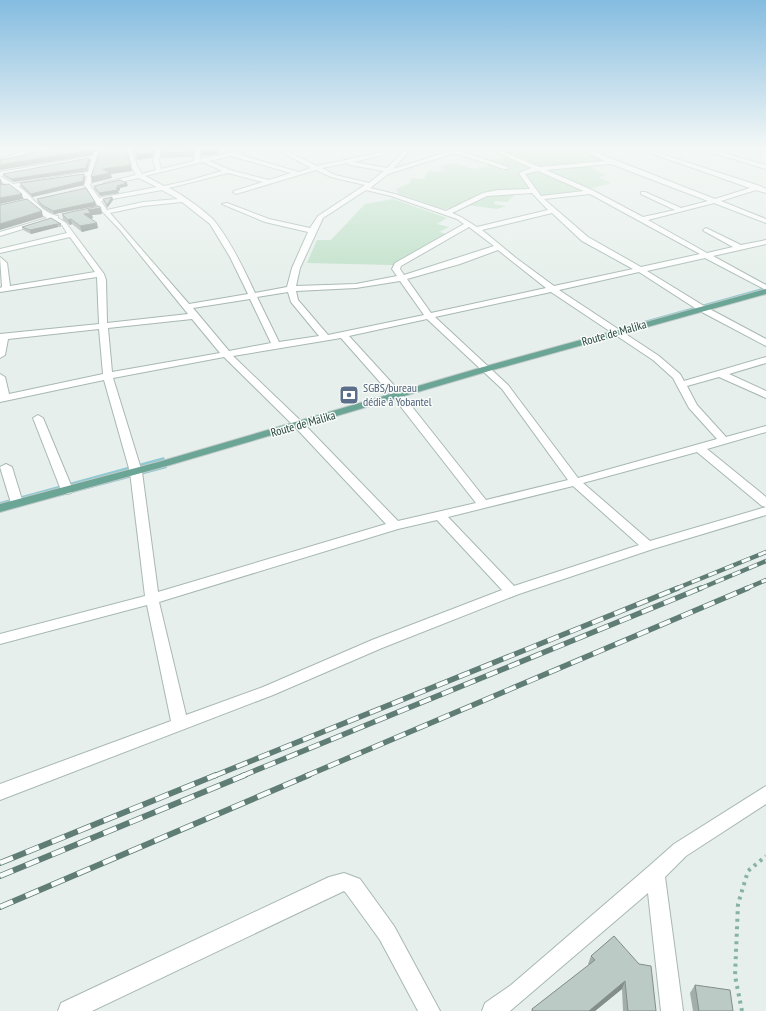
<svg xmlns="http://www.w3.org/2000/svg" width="766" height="1011" font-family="'PT Sans Narrow',sans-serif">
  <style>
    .green { fill: #bfe0c8 }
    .water { fill: #8ec9d4 }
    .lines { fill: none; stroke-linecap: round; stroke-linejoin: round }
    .minor-casing { stroke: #a8b8b2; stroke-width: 2 }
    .major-casing { stroke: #c2cac8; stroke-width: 2 }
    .path { stroke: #86b3a5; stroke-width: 4; stroke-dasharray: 3 4.5; stroke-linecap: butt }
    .minor { fill: #fff; fill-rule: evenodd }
    .major { fill: #6aa596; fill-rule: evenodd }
    .rail-far2-casing { stroke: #5f7d75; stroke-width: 4.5 }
    .rail-far1-casing { stroke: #5f7d75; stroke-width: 5.5 }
    .rail-casing { stroke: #5f7d75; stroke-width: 6 }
    .rail-far2 { stroke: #f7fbf9; stroke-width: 3; stroke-dasharray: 9; stroke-linecap: butt }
    .rail-far1 { stroke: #f7fbf9; stroke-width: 4; stroke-dasharray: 12; stroke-linecap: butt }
    .rail { stroke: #f7fbf9; stroke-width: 4.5; stroke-dasharray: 14; stroke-linecap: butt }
    .wall { fill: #a1aea9 }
    .shaded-wall { fill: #838d89 }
    .building { fill: #bbcac4; stroke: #838d89 }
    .labels { text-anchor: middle; stroke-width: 3; stroke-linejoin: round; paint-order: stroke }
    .street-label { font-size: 12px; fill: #24423a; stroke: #f7fbf9 }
    .service-label { font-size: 12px; fill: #4e5e75; stroke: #f7fbf9; text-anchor: start }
  </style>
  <rect width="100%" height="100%" fill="#e6efeb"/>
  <g class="green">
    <path d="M512,149H621L617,151L588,153L605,161L585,164L606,176L598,177L611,183L581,191L537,197L530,189L514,190L515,195L507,202L495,201L494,204L506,206L497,209L467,205L444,209L399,194L396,189L410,183L411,178L424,179L428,171L435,172L446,170L440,167L454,163L474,169L496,164L490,161L505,157L495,151Z"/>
    <path d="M393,199L447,218L437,224L449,227L439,232L446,234L393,265L307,263L317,240H331L365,204Z"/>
  </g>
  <g class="water">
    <path d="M766,287V294L626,333L619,328Z"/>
    <path d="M164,457L167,468L0,512V502Z"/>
  </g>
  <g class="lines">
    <defs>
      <g id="minor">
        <path d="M30,149H37L0,163V159Z"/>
        <path d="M96,149H101L90,185L99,198L157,187L139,178L104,185V183L136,175L131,166L127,149H132L137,166L142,174L156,170L153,161L156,149H161L159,161L161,169L194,161L195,149H200V159L247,149H254L238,154L298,172L311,168L276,149H282L317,166L382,152L384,155L353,162L387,168L406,149H411L393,169L457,149H463L460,151L508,167V169H504L455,153L388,174L370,188L395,194L446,211L483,193L498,190L530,189L519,173L532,168L490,149H496L540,167L605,161L580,149H587L715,199L750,188L639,149H646L760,186L766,189V193L756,190L721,201L766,219V223L714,203L648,220L707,253L733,247L704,231L703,230L706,228L741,245L766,240V244L713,256L766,285V290L705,258L647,271L704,306L766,339V346L698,310L639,272L559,290L659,356L680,374L684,381L766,357V363L729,374L766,391V398L719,377L687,386L697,405L726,437L766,426V432L707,449L766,497V507L762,506L697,452L583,483L650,541L766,507V515L653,549L519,594L382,648L273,695L0,800V784L171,721L147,605L0,644V634L145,596L130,472L104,380L0,402V374L5,377L9,394L103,374L99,329L8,339L5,355L0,358V334L99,324L97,277L0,292V288L2,287L0,257L7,263L10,286L95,272L70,237L0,253V249L67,233L62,225L52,220L0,236V232L47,218C33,210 25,196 11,188L0,190V186L7,185L0,181V176L13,184L88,172L92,159L0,176V172L93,156ZM231,156L291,173L269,180L230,170L209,161ZM203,162L222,171L187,181L164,186L145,176ZM347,163L350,165L384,171L369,183L335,175L322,168ZM611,164L708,201L681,208L645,192H641V194L675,210L643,217L592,190L546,170ZM316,170L331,177L365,185L318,216L310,228L269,219L227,203L222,204L265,222L308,232L292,268L287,287L255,293C244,269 232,244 216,223C209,213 181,194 169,188L228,173L263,182L234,191L233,192L236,194ZM538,171L584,191L541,196L525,174ZM87,176L84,185L100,209L120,230L188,314L107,323L106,280L104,274L66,223L58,218V216C41,213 32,195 18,186ZM162,190L178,199L143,202L107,210L101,201ZM366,190L391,196L457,219L464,224L395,263L392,269L397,276L356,284L296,286L300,268L323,218ZM532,193L548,210L477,227L461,217L452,213L487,196ZM590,194L700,254L641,267L588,237L544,199ZM182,202L210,224L230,257L248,294L189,304L110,213L143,206ZM552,213L582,241L633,269L554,286L516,258L482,230ZM469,227L494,246L404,275L400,269L401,266ZM498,250L546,288L431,313L407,279L460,264ZM400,281L424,315L328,335L298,300L296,291L356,288ZM288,292L291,302L319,336L279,342L257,297ZM551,292L653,360L673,378L689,408L717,439L578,478L508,385L435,317ZM250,299L271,343L229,351L193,308ZM192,319L220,353L112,372L108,328ZM427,319L502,389L568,480L486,500L402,394L349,336ZM341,338L394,398L476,503L398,521L303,423L233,356ZM224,357L295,427L386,524L158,592L142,472L113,378ZM573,486L639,545L514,586L448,517ZM437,520L502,590L372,640L263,687L186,715L159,602L398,529Z"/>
        <path d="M701,149H709L766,165V169Z"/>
        <path d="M739,149H766V151H742Z"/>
        <path d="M38,415L43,418L73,490L71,493L67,494L61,490L33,418Z"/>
        <path d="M6,464L12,467L23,503L21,506H13L11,503L0,467Z"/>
        <path d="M766,786V804L686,856L665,877L683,1011H661L648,893L510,1011H482L485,1003L511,985L648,867L674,844Z"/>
        <path d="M344,873L360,879L394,926L440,1011H418L380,940L346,893L344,891L92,1011H58L61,1003L329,877Z"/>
      </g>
      <path id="major" d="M766,289V294L489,371L170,465L0,512V504L162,461L483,367Z"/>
    </defs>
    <use href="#minor" class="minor-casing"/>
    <use href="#major" class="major-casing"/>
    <path class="path" d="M742,1011L735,976L738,904L748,871L766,856"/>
    <use href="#minor" class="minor"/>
    <use href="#major" class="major"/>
    <defs>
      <g id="rail-far2">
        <path d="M675,589L766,552"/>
        <path d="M699,589L766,561"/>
        <path d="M745,589L766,580"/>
      </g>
      <g id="rail-far1">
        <path d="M214,776L678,588"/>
        <path d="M242,776L701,588"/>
        <path d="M306,776L748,588"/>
      </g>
      <g id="rail">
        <path d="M0,863L216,775"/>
        <path d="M0,876L245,775"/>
        <path d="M0,907L309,775"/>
      </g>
    </defs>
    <use href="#rail-far2" class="rail-far2-casing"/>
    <use href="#rail-far1" class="rail-far1-casing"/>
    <use href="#rail" class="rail-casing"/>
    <use href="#rail-far2" class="rail-far2"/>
    <use href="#rail-far1" class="rail-far1"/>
    <use href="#rail" class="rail"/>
  </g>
  <g class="wall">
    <path d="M161,149H195L193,157L161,158L160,153Z"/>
    <path d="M90,161L87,171L13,182L4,177L3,174Z"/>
    <path d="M84,174L85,178L84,185L32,197L21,187L20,183Z"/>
    <path d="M94,186H128L120,188V190L118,191L119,193L100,196L94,189Z"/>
    <path d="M112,197L113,200L107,208L104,202L103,199Z"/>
    <path d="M37,199L95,202L96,206L54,214L43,209L38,203Z"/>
    <path d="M101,208L102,214L92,215L93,218L91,219L98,228L82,232L72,224L70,225L63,220L62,214Z"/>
    <path d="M51,218L61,224V227H58L31,234L23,230L22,227Z"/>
    <path d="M614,936L656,1011H623L622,989L595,1011H531L532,1009L589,965L588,964L591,956Z"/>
    <path d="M695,985L733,1011H693L690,993Z"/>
  </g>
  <g class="shaded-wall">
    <path d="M91,149H95L92,155L0,170V165Z"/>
    <path d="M153,149H156L152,158L137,160L136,154Z"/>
    <path d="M193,149H195L193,157L192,152Z"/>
    <path d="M218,149V154L211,155L202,156L201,151Z"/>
    <path d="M89,158L90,161L87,171L13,182L12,179Z"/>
    <path d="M131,165L132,171L111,174L112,178L92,183L91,177L103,169Z"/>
    <path d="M84,174L85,178L84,185L32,197L31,194Z"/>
    <path d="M0,179H1L2,184L0,185Z"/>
    <path d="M127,183L128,186L120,188V190L118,191L119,193L100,196L99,193L116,188L117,186Z"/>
    <path d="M22,194L23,199L0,204V198Z"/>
    <path d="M112,197L113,200L107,208V205Z"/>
    <path d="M95,202L96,206L54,214L53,211Z"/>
    <path d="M101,208L102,214L92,215L93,218L86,220L84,214L88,210Z"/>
    <path d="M42,211L43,217L0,230V224Z"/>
    <path d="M71,219L72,224L70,225L68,220Z"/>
    <path d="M97,223L98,228L82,232L80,226Z"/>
    <path d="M57,224L58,227L31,234L30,230Z"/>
    <path d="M625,981L622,989L595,1011H589Z"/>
  </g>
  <g class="building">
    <path d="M53,149H91V150L0,165V160Z"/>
    <path d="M100,149H126L131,165L103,169L110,173L91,177Z"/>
    <path d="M134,149H153L151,153L136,154Z"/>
    <path d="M161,149H193L192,152L160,153Z"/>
    <path d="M201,149H217L201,151Z"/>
    <path d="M89,158L86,168L12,179L3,174Z"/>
    <path d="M84,174L83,181L31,194L20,183Z"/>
    <path d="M120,180L127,183L117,186L120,187L116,188L118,190L99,193L94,186Z"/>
    <path d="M9,184L22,194L0,198V185Z"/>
    <path d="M86,188L95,202L53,211L42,205L37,199Z"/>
    <path d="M112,197L107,205L103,199Z"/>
    <path d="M27,199L42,211L0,224V205Z"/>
    <path d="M99,206L101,208L88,210L91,213L84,214L97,223L80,226L71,219L68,220L62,214Z"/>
    <path d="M51,218L61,224H57L30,230L22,227Z"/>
    <path d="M614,936L639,964L651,966L656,1011H628L625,981L589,1011H533L532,1009L595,960L591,956Z"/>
    <path d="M695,985L730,990L733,1011H699Z"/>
  </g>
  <linearGradient id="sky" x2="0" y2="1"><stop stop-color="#84bce0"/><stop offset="0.51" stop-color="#f4f8f6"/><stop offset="1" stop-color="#f4f8f6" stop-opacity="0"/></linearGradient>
  <rect width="766" height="290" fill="url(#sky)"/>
  <defs>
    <symbol id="bank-square" viewBox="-11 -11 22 22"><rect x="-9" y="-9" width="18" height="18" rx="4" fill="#5c6f8a" stroke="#f7fbf9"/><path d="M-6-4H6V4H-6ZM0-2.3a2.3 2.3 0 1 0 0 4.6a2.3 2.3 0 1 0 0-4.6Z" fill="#fff"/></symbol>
  </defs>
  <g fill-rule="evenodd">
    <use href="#bank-square" x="338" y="384" width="22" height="22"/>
  </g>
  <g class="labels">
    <g class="street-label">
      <text transform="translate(614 333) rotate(-16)" y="4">Route de Malika</text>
      <text transform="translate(303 424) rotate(-16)" y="4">Route de Malika</text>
    </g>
    <g class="service-label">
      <text x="363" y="392">SGBS/bureau<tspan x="363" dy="14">dédie à Yobantel</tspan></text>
    </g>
  </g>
</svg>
